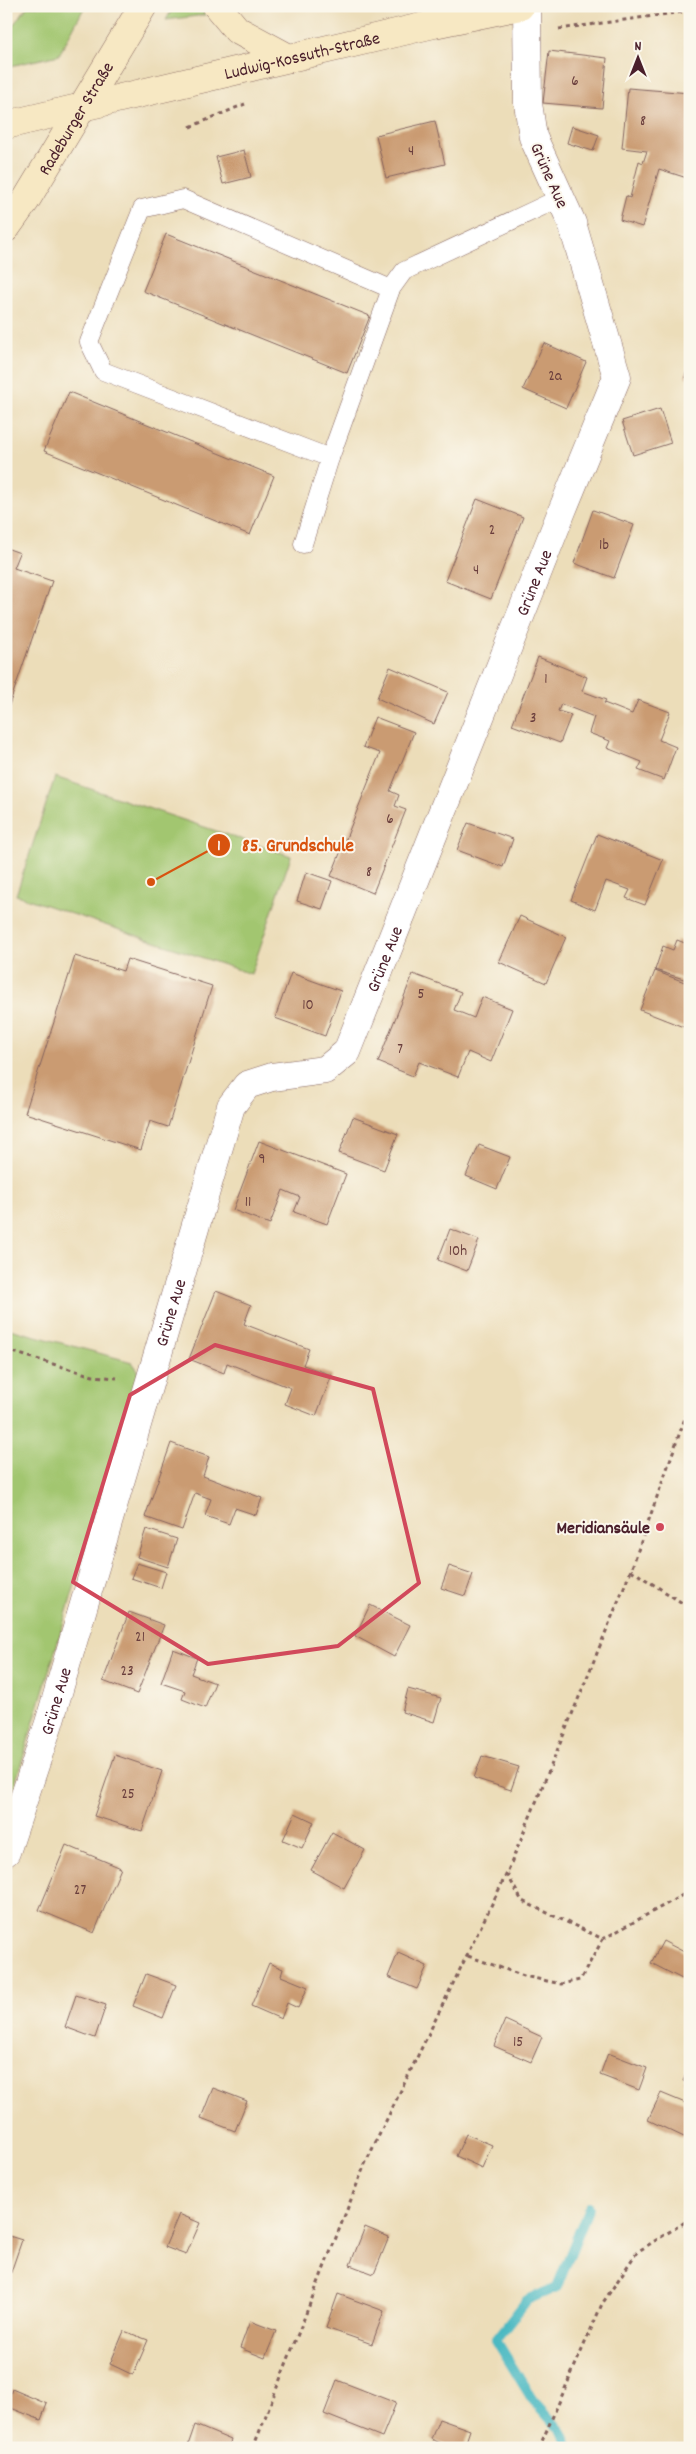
<svg xmlns="http://www.w3.org/2000/svg" width="696" height="2454" font-family="Dekko,sans-serif">
  <style>
    .green { fill: #a2c670; stroke: #76724e }
    .lines { fill: none; stroke-linecap: round; stroke-linejoin: round }
    .stream { stroke: #4bb9c2; stroke-width: 10 }
    .building { fill: #ca9b72 }
    .lane-casing { stroke: #83625d; stroke-width: 19 }
    .street-casing { stroke: #83625d; stroke-width: 29 }
    .secondary-casing { stroke: #83625d; stroke-width: 29 }
    .path { stroke: #83625d; stroke-width: 3; stroke-dasharray: 4 4; stroke-linecap: butt }
    .lane { stroke: #fff; stroke-width: 18 }
    .street { stroke: #fff; stroke-width: 28 }
    .secondary { stroke: #f7e8c3; stroke-width: 28 }
    .marked { fill: none; stroke: #d1495b; stroke-width: 4; stroke-linejoin: round }
    .poi-dot { fill: #d1495b; stroke: #fbf7ec; stroke-width: 2 }
    .labels { text-anchor: middle; stroke-width: 4; stroke-linejoin: round; paint-order: stroke }
    .number-label { font-size: 15px; fill: #6a3e3d }
    .street-label { font-size: 18px; fill: #4a1f2b; stroke: #fbf7ec }
    .poi-label { font-size: 18px; font-weight: bold; fill: #4a1f2b; stroke: #fbf7ec; text-anchor: end }
    .leader { fill: none; stroke: #d8530f; stroke-width: 2 }
    .callout-dot { fill: #d8530f; stroke: #fbf7ec; stroke-width: 2 }
    .mark-label { font-size: 15px; text-anchor: middle; font-weight: bold; fill: #fff }
    .callout-label { font-size: 19px; text-anchor: middle; font-weight: bold; fill: #d8530f; stroke: #fbf7ec; stroke-width: 4; stroke-linejoin: round; paint-order: stroke }
  </style>
  <rect width="100%" height="100%" fill="#fbf7ec"/>
  <filter id="ink" filterUnits="userSpaceOnUse"><feTurbulence type="fractalNoise" baseFrequency=".02" numOctaves="2"/><feDisplacementMap in="SourceGraphic" scale="10" xChannelSelector="R" yChannelSelector="G"/><feConvolveMatrix kernelMatrix="1 2 1 2 8 2 1 2 1" color-interpolation-filters="sRGB"/></filter>
  <filter id="wash" filterUnits="userSpaceOnUse"><feTurbulence type="fractalNoise" baseFrequency=".0096" numOctaves="4" result="noise"/><feDisplacementMap in="SourceGraphic" scale="20" xChannelSelector="R" yChannelSelector="G"/><feGaussianBlur stdDeviation="1.12" result="paint"/><feColorMatrix in="noise" values="0 0 0 0 0 0 0 0 0 0 0 0 0 0 0 0 0 1.4 0 .05"/><feComposite in="paint" operator="in"/></filter>
  <g filter="url(#wash)">
    <rect width="100%" height="100%" fill="#ecddb9"/>
    <g class="green">
      <path d="M28,6H85L59,55L6,67V34Z"/>
      <path d="M174,6H199L205,15L166,20Z"/>
      <path d="M55,777L291,856L251,974L16,895Z"/>
      <path d="M6,1328L132,1362L139,1372L6,1814Z"/>
    </g>
    <g class="lines">
      <path class="stream" d="M569,2448L562,2432L532,2399L496,2340L527,2300L557,2287L589,2207"/>
    </g>
    <g id="blocks">
      <g class="building">
        <path d="M549,51L607,58L602,108L543,103Z"/>
        <path d="M628,88L690,93V179L659,169L642,227L620,220L626,196L630,198L639,161L643,163L647,151L622,148Z"/>
        <path d="M435,121L445,164L386,178L376,135Z"/>
        <path d="M572,126L599,135L593,151L567,143Z"/>
        <path d="M244,150L251,177L223,184L216,157Z"/>
        <path d="M166,234L370,316L347,373L143,291Z"/>
        <path d="M544,343L586,362L566,408L523,389Z"/>
        <path d="M689,364H690V378L685,377Z"/>
        <path d="M69,392L274,476L250,535L44,451Z"/>
        <path d="M660,409L671,443L633,455L622,421Z"/>
        <path d="M477,499L523,517L491,599L445,581Z"/>
        <path d="M593,510L634,525L614,578L574,563Z"/>
        <path d="M6,548L20,553L14,568L52,581L7,711Z"/>
        <path d="M538,657L587,677L582,691L606,700L604,703L632,714L638,700L670,712L659,740L676,747L664,780L638,770L642,762L607,748L610,741L589,733L594,717L561,704L558,711L571,715L560,743L512,725Z"/>
        <path d="M390,667L448,692L434,724L377,698Z"/>
        <path d="M375,717L414,732L390,791L399,795L395,806L406,810L373,893L331,876L380,753L363,747Z"/>
        <path d="M468,823L513,839L503,867L457,850Z"/>
        <path d="M597,834L663,860L645,905L626,898L630,890L606,881L595,910L571,900Z"/>
        <path d="M306,872L332,881L322,909L297,901Z"/>
        <path d="M520,916L566,937L546,983L499,962Z"/>
        <path d="M677,940L690,945V981L655,970L663,946L673,950Z"/>
        <path d="M75,956L123,971L127,959L212,986L168,1127L150,1121L141,1150L25,1113Z"/>
        <path d="M655,971L690,984V1018L686,1028L640,1010Z"/>
        <path d="M291,973L341,991L325,1036L275,1018Z"/>
        <path d="M413,974L461,992L454,1010L474,1018L482,997L512,1009L491,1062L468,1052L458,1077L419,1062L413,1076L378,1062Z"/>
        <path d="M353,1117L398,1134L384,1170L339,1153Z"/>
        <path d="M259,1141L346,1174L327,1224L294,1212L300,1197L283,1190L270,1224L233,1210Z"/>
        <path d="M479,1145L510,1157L497,1189L466,1176Z"/>
        <path d="M450,1229L479,1240L467,1271L438,1260Z"/>
        <path d="M216,1291L251,1305L244,1324L309,1349L303,1365L332,1375L316,1416L285,1404L291,1388L227,1363L224,1373L189,1359Z"/>
        <path d="M171,1443L209,1457L203,1476L262,1498L256,1515L235,1508L229,1524L205,1516L211,1499L195,1493L182,1530L145,1517Z"/>
        <path d="M146,1529L177,1539L168,1567L137,1557Z"/>
        <path d="M137,1563L166,1572L161,1588L131,1578Z"/>
        <path d="M449,1566L473,1574L465,1596L441,1588Z"/>
        <path d="M370,1605L410,1625L394,1657L355,1636Z"/>
        <path d="M129,1612L164,1625L137,1694L103,1681Z"/>
        <path d="M173,1649L197,1658L191,1674L215,1683L205,1708L182,1699L185,1691L161,1683Z"/>
        <path d="M408,1689L441,1698L434,1722L402,1712Z"/>
        <path d="M115,1755L162,1771L142,1831L94,1816Z"/>
        <path d="M482,1756L519,1767L511,1790L474,1778Z"/>
        <path d="M295,1813L314,1822L302,1848L283,1840Z"/>
        <path d="M332,1832L365,1850L344,1888L311,1870Z"/>
        <path d="M66,1845L121,1868L94,1933L39,1910Z"/>
        <path d="M663,1941L690,1955V1964L682,1979L651,1963Z"/>
        <path d="M398,1953L427,1966L417,1989L388,1977Z"/>
        <path d="M269,1963L283,1969L281,1976L308,1987L298,2008L287,2003L281,2019L251,2006Z"/>
        <path d="M146,1974L176,1985L163,2018L133,2006Z"/>
        <path d="M76,1995L106,2005L95,2038L65,2027Z"/>
        <path d="M505,2020L542,2037L531,2062L494,2046Z"/>
        <path d="M608,2053L647,2068L639,2090L600,2075Z"/>
        <path d="M690,2065V2084L683,2081Z"/>
        <path d="M213,2088L247,2101L235,2131L201,2118Z"/>
        <path d="M661,2093L690,2105V2125L684,2137L648,2120Z"/>
        <path d="M466,2134L492,2145L482,2168L456,2156Z"/>
        <path d="M179,2214L200,2223L186,2255L165,2247Z"/>
        <path d="M365,2227L389,2237L374,2274L350,2265Z"/>
        <path d="M6,2235L22,2240L10,2275L6,2274Z"/>
        <path d="M338,2294L384,2311L372,2344L326,2328Z"/>
        <path d="M250,2321L276,2331L265,2358L240,2348Z"/>
        <path d="M124,2331L148,2340L133,2375L110,2364Z"/>
        <path d="M337,2380L396,2403L382,2437L324,2414Z"/>
        <path d="M12,2389L47,2404L41,2420L6,2406Z"/>
        <path d="M439,2419L470,2430L464,2448H452L431,2439Z"/>
        <path d="M195,2425L231,2440L228,2448H187Z"/>
      </g>
    </g>
  </g>
  <g filter="url(#ink)">
    <use href="#blocks" fill-opacity="0" stroke="#83625d" stroke-width="1"/>
    <g class="lines">
      <defs>
        <g id="lane">
          <path d="M330,458L103,371L89,342L142,209L183,199L391,289"/>
          <path d="M303,544L330,458L391,289L404,271L560,198"/>
        </g>
        <g id="street">
          <path id="s1" d="M6,1852L49,1723L231,1106L247,1085L272,1077L325,1070L347,1052L562,511L617,377L572,223L533,137L528,103L527,6"/>
        </g>
        <g id="secondary">
          <path d="M217,6L237,30L289,58"/>
          <path id="s2" d="M6,125L434,24L520,6"/>
          <path id="s3" d="M6,228L26,200L143,6"/>
        </g>
      </defs>
      <use href="#lane" class="lane-casing"/>
      <use href="#street" class="street-casing"/>
      <use href="#secondary" class="secondary-casing"/>
      <g class="path">
        <path d="M559,29L690,11"/>
        <path d="M190,127L245,104"/>
        <path d="M6,1350L93,1376L117,1378"/>
        <path d="M631,1570L690,1608"/>
        <path d="M507,1874L522,1901L603,1939L690,1891"/>
        <path d="M468,1956L524,1976L561,1984L580,1980L603,1939"/>
        <path d="M253,2448L365,2164L507,1873L631,1570L690,1404"/>
        <path d="M539,2448L602,2304L637,2252L690,2219"/>
      </g>
      <use href="#lane" class="lane"/>
      <use href="#street" class="street"/>
      <use href="#secondary" class="secondary"/>
    </g>
  </g>
  <path class="marked" d="M215,1345L373,1389L419,1583L338,1646L208,1664L73,1582L130,1395Z"/>
  <circle class="poi-dot" cx="660" cy="1527" r="5"/>
  <g class="labels">
    <g class="number-label">
      <text x="575" y="85">6</text>
      <text x="643" y="125">8</text>
      <text x="411" y="155">4</text>
      <text x="555" y="380">2a</text>
      <text x="492" y="534">2</text>
      <text x="604" y="549">1b</text>
      <text x="476" y="574">4</text>
      <text x="546" y="683">1</text>
      <text x="533" y="722">3</text>
      <text x="390" y="823">6</text>
      <text x="369" y="876">8</text>
      <text x="421" y="998">5</text>
      <text x="308" y="1009">10</text>
      <text x="400" y="1053">7</text>
      <text x="262" y="1163">9</text>
      <text x="248" y="1206">11</text>
      <text x="458" y="1255">10h</text>
      <text x="140" y="1641">21</text>
      <text x="127" y="1675">23</text>
      <text x="128" y="1798">25</text>
      <text x="80" y="1894">27</text>
      <text x="518" y="2046">15</text>
    </g>
    <g class="street-label">
      <text dy="6" stroke="none"><textPath href="#s2" startOffset="304">Ludwig-Kossuth-Straße</textPath></text>
      <text dy="6" stroke="none"><textPath href="#s3" startOffset="130">Radeburger Straße</textPath></text>
      <text transform="translate(550 175) rotate(66)" y="6">Grüne Aue</text>
      <text dy="6" stroke="none"><textPath href="#s1" startOffset="1419">Grüne Aue</textPath></text>
      <text dy="6" stroke="none"><textPath href="#s1" startOffset="1014">Grüne Aue</textPath></text>
      <text dy="6" stroke="none"><textPath href="#s1" startOffset="564">Grüne Aue</textPath></text>
      <text dy="6" stroke="none"><textPath href="#s1" startOffset="159">Grüne Aue</textPath></text>
    </g>
    <g class="poi-label">
      <text x="650" y="1533">Meridiansäule</text>
    </g>
  </g>
  <path class="leader" d="M151 882L219 845"/>
  <g class="callout-dot">
    <circle cx="151" cy="882" r="5"/>
    <circle cx="219" cy="845" r="12"/>
  </g>
  <g class="mark-label">
    <text x="219" y="850">1</text>
  </g>
  <g class="callout-label">
    <text x="298" y="851">85. Grundschule</text>
  </g>
  <rect width="696" height="2454" fill="none" stroke="#fbf7ec" stroke-width="25"/>
  <g transform="translate(638 58)" stroke="#fbf7ec" stroke-width="4" paint-order="stroke">
  <path d="M0-4L9 19L0 12L-9 19Z" fill="#4a1f2b"/>
  <text y="-8" font-size="14" font-weight="bold" text-anchor="middle" fill="#4a1f2b">N</text>
  </g>
</svg>
